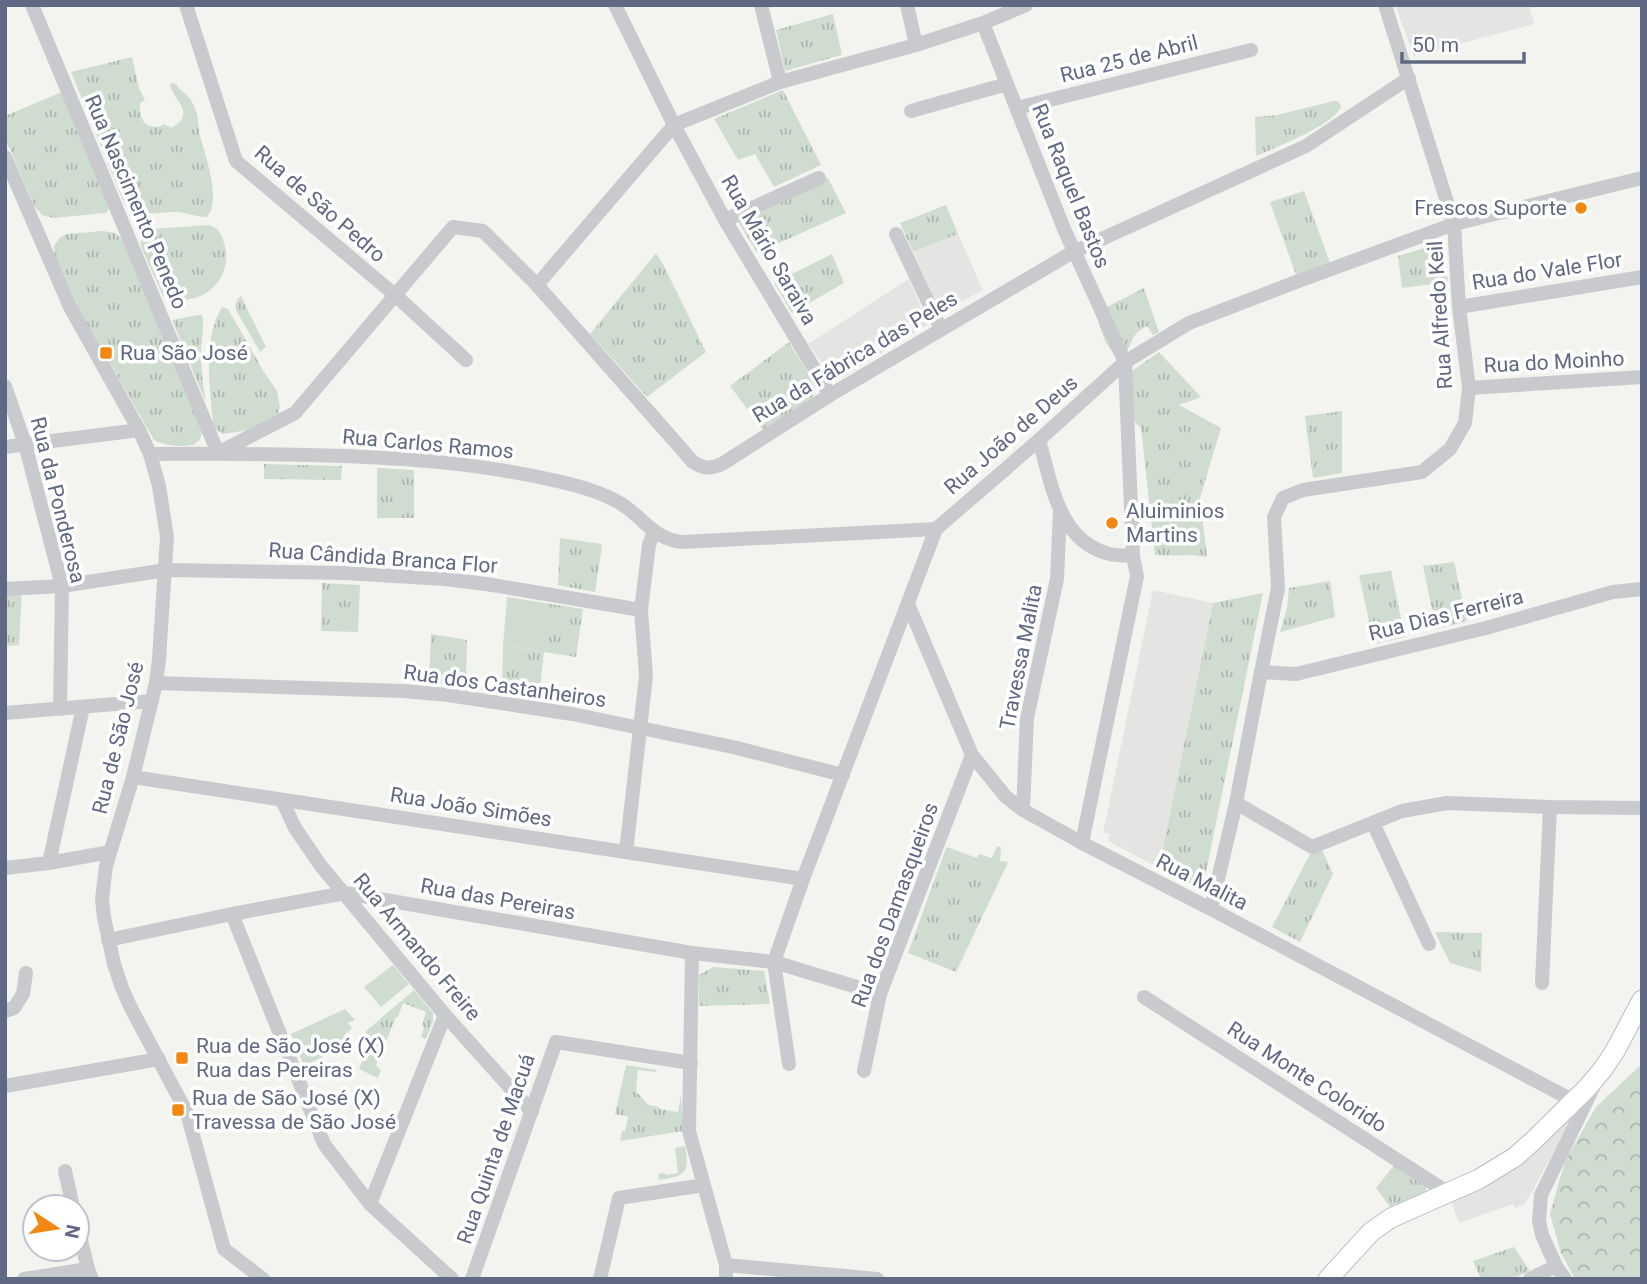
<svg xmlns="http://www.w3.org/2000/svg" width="1647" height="1284" font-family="Roboto,sans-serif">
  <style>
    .built { fill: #e4e5e3 }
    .grass { fill: url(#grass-tufts) }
    .forest { fill: url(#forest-crowns) }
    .garden { fill: #d1dcd0 }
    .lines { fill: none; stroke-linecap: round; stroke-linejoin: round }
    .secondary-casing { stroke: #babcc2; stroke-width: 21 }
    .street { stroke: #c8cace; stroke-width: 14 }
    .secondary { stroke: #fff; stroke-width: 19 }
    .poi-dot { fill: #f28711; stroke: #fff; stroke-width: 2.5 }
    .labels { text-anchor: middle; stroke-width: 7; stroke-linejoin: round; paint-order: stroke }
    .street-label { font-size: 21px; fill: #606983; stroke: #fff }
    .poi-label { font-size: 21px; fill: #606983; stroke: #fff; text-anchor: start }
  </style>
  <defs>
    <pattern id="grass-tufts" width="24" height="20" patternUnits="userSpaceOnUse" patternTransform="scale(1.75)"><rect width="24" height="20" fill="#d1dcd0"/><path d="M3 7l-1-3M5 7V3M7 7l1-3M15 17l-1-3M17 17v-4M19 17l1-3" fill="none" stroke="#adb6ae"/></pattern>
    <pattern id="forest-crowns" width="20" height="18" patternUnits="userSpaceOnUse" patternTransform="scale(1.75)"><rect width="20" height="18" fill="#d1dcd0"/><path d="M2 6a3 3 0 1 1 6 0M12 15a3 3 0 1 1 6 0" fill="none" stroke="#adb6ae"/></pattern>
  </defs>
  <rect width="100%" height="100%" fill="#f3f4ef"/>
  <g class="built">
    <path d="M1395,5H1529L1534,24L1414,56Z"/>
    <path d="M958,234L983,290L941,313L913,252Z"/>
    <path d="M909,279L928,324L842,378H833L808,344Z"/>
    <path d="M1153,590L1213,603L1159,868L1108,841L1110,834L1103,833Z"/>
    <path d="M1575,1109L1569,1125L1525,1204L1515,1208L1513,1204L1459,1223L1451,1201Z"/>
  </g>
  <g class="grass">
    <path d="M833,14L842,55L785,71L776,30Z"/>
    <path d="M132,57L139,88L145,100L140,103C138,120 148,133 165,124L171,128C198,114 173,100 170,85L172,83L176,84C180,92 189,94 193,104C198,112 198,121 199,131C203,151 223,199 207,217C197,217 188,213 178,212C158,211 137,220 123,201L71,72Z"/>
    <path d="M783,90L821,165L774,187L755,154L738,160L714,119Z"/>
    <path d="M64,91L110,207L106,213L53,218L42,215L34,206L5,137V116Z"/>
    <path d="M1334,101L1339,102L1341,107C1332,126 1276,147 1256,156L1255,117L1277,115Z"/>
    <path d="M828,178L846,213L757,253L737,220Z"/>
    <path d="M1304,191L1330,263L1296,275L1270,202Z"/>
    <path d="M946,205L958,234L913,252L900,223Z"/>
    <path d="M208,225C217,227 220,231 223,240C233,266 218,294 190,299C181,301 171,301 163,296L142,249C139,240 141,232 152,229Z"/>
    <path d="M103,231L115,233L124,241L202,432C201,437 201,439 196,443C188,449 162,445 154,440L81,313L55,257L54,246L60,237L67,234Z"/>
    <path d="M1431,246H1435L1443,250L1448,282L1402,288L1398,256Z"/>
    <path d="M656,253L663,264L706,352L647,397L590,334Z"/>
    <path d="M832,254L844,283L792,313L774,283Z"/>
    <path d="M1144,288L1159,332L1153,335L1147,326C1129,336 1135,340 1124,356L1114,355L1105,341L1095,313Z"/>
    <path d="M241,296L266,347L260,352L237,312C235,305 235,301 241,296Z"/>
    <path d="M222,307L228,309L264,372L277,391L280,407L278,413L273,418L255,429L223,434L215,429L213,424C210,387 202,341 222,307Z"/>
    <path d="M198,315H202C205,325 201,339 201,350C201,368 203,386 206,403L172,320Z"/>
    <path d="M789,342L815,384L816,392L812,399L764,431L730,386Z"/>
    <path d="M1159,352L1201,397L1179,405L1221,428L1200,498L1207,557C1189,553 1173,557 1155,555L1141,428L1130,417L1132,371Z"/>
    <path d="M1342,411V473L1313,478L1305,416Z"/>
    <path d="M264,464L342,466L341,480L264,479Z"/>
    <path d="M377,468L414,470V518H377Z"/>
    <path d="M560,538L601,544L602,546L595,592L558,585Z"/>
    <path d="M1454,562L1467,621L1436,629L1423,566Z"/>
    <path d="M1391,571L1405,637L1374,644L1359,575Z"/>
    <path d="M1330,581L1335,617L1280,632L1287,608L1289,588Z"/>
    <path d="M322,583L360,585L358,632L321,631Z"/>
    <path d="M22,591L19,645L5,646V592Z"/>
    <path d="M1263,593L1204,882C1190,889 1172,874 1159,868L1213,603Z"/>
    <path d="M545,603L583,609L576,657L544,652L539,698L502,692L503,645L539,651Z"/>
    <path d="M431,634L467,640L466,687L429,682Z"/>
    <path d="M1322,850L1333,874L1300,942L1272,927L1310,854Z"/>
    <path d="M945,851L1003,873L956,972L908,953Z"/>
    <path d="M1435,932L1482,933L1481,972L1450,963Z"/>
    <path d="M713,967L764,971L770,1004L699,1006V975Z"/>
    <path d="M414,990L433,1013V1021L426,1039L421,1037L424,1028L422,1025L426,1012L403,1003L398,1017H396L376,1065L381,1070L378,1078L359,1069L371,1039L365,1032Z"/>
    <path d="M626,1065L657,1070L656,1072L638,1070L636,1091L648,1105L659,1107V1109L678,1112L681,1095L683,1131L620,1141L622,1131H625L628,1117L615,1114Z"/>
    <path d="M1395,1164L1427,1186L1425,1192L1390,1207L1376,1188Z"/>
    <path d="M1514,1247L1530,1271L1512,1279H1481L1473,1261Z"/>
  </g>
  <path class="forest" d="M1642,1064V1279H1575L1561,1253L1550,1214L1565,1161L1596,1107Z"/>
  <g class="garden">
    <path d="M507,597L545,603L540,651L503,645Z"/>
    <path d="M997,846L1002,848H1001L1000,861L1008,862L1003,873L945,851L947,847L977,858L979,854L992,858Z"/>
    <path d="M393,965L409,984L381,1007L364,987Z"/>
    <path d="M345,1009L355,1020L348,1023L352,1028L344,1035L348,1045L304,1066L291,1034Z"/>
    <path d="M685,1146C690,1174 685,1176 659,1180L658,1174L665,1173L666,1175L678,1173L675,1148Z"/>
  </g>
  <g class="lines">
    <defs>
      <path id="secondary" d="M1328,1279L1371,1232L1391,1218L1479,1179L1515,1157L1534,1140L1587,1088L1603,1069L1615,1051L1642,1000"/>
    </defs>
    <use href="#secondary" class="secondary-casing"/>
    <g class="street">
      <path d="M32,5L218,453L295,413L453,227L483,231L537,285L693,462C704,469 710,469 722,464L830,395L1073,252L1306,146L1409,78"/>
      <path d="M186,5L236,161L395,295L466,360"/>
      <path d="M615,5L674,125L725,220L830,395"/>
      <path d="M761,5L780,82"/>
      <path d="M907,5L916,45"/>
      <path d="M983,23L1064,229L1125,362L1133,556L1137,576L1082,843"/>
      <path d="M1017,108L1251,50"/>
      <path d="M911,111L1007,84"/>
      <path d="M5,157L70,307L139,430L150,454L159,486L167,537L159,659L156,683L133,777L106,866L102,899L104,917L114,964L122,988L131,1008L187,1113L224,1249L263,1279"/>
      <path d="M725,220L819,178"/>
      <path d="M896,234L941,329"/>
      <path d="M537,285L674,125L780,82L916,45L983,23L1026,5"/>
      <path d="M1459,307L1642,277"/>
      <path d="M5,386L25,444L62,586L60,709"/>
      <path d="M1469,388L1642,377"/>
      <path d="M1039,440C1051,481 1058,539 1106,553C1114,556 1124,555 1133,556"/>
      <path d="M5,447L139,430"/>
      <path d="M150,454C203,453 256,454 309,455C393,457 475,462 557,481C580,486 606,493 626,507C646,522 657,540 683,542L936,529"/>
      <path d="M5,589L62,586L166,570L345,573L445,579L486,584L641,610L649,545L654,531"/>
      <path d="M908,604L972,755L1006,797L1023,810L1082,843L1211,909L1574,1101"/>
      <path d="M1261,672L1296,674L1486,628L1613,592L1642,589"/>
      <path d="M156,683L403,691L448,695L572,714L733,747L843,775"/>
      <path d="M5,713L152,701"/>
      <path d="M133,777L803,879"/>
      <path d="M282,800L295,828L321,866L445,1015L532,1112"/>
      <path d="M1236,803L1312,847L1402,811L1447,803L1550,807L1642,808"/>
      <path d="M1023,810L1027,718L1057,579L1060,512"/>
      <path d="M1373,823L1429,944"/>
      <path d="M626,852L646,676L641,610"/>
      <path d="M49,863L83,707"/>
      <path d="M5,868L49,863L110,852"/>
      <path d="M1211,909L1236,803L1261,672L1278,588L1274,517L1283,498L1303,490L1422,472L1450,449L1465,423L1469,388L1459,307L1454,224L1385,5"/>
      <path d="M232,914L324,1144L370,1204L452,1279"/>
      <path d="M108,940L232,914L345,893L692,953L774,962L880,994"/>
      <path d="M692,953L689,1131L726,1265V1279"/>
      <path d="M1542,983L1550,807"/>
      <path d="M1144,997L1447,1192"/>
      <path d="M5,1011L14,1008L23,994L26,973"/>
      <path d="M789,1064L774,962L803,879L936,529L1039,440L1125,362L1189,323L1296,282L1454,224L1642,178"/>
      <path d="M864,1071L880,994L972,755"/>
      <path d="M5,1086L159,1059"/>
      <path d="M65,1171L73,1207"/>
      <path d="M370,1204L445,1015"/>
      <path d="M77,1224L88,1269L92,1279"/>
      <path d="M726,1265L877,1279"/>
      <path d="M24,1279L88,1269"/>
      <path d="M472,1279L556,1042L691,1063"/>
      <path d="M600,1279L619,1198L704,1185"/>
      <path d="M1530,1279L1556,1266"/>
      <path d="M1565,1279L1556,1266L1542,1235L1539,1221L1541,1195L1594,1086"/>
    </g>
    <use href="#secondary" class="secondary"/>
  </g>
  <g class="poi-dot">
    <circle cx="1581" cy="208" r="7"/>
    <rect x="99" y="346" width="14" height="14" rx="3.5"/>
    <circle cx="1112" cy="523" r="7"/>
    <rect x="175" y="1051" width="14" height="14" rx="3.5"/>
    <rect x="171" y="1103" width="14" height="14" rx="3.5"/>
  </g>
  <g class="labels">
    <g class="street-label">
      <text transform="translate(1129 59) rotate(-14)" y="7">Rua 25 de Abril</text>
      <text transform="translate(1071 186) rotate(68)" y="7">Rua Raquel Bastos</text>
      <text transform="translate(136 202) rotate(67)" y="7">Rua Nascimento Penedo</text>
      <text transform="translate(320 204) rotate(41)" y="7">Rua de São Pedro</text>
      <text transform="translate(769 250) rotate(60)" y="7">Rua Mário Saraiva</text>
      <text transform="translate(1547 271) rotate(-9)" y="7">Rua do Vale Flor</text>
      <text transform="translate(1440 315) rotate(-94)" y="7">Rua Alfredo Keil</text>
      <text transform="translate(855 357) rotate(-31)" y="7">Rua da Fábrica das Peles</text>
      <text transform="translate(1554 362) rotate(-3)" y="7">Rua do Moinho</text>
      <text transform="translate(1011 435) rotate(-41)" y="7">Rua João de Deus</text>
      <text transform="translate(428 444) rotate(5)" y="7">Rua Carlos Ramos</text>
      <text transform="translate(58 500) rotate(76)" y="7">Rua da Ponderosa</text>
      <text transform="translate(383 558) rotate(4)" y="7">Rua Cândida Branca Flor</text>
      <text transform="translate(1446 615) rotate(-14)" y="7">Rua Dias Ferreira</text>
      <text transform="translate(1021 657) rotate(-79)" y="7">Travessa Malita</text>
      <text transform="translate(505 686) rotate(8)" y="7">Rua dos Castanheiros</text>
      <text transform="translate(118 738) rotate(-76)" y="7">Rua de São José</text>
      <text transform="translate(471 807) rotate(9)" y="7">Rua João Simões</text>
      <text transform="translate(1202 882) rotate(27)" y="7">Rua Malita</text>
      <text transform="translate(498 899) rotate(10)" y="7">Rua das Pereiras</text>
      <text transform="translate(895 905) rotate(-70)" y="7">Rua dos Damasqueiros</text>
      <text transform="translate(417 947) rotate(50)" y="7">Rua Armando Freire</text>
      <text transform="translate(1307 1077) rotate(33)" y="7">Rua Monte Colorido</text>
      <text transform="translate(496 1149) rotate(-71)" y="7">Rua Quinta de Macuá</text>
    </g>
    <g class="poi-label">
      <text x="1567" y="215" text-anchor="end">Frescos Suporte</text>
      <text x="120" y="360">Rua São José</text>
      <text x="1126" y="518">Aluiminios<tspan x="1126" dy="24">Martins</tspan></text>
      <text x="196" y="1053">Rua de São José (X)<tspan x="196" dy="24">Rua das Pereiras</tspan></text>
      <text x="192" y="1105">Rua de São José (X)<tspan x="192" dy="24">Travessa de São José</tspan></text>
    </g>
  </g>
  <rect width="1647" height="1284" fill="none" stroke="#606983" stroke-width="14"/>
  <g transform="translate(56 1228) rotate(102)"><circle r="33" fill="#ffffff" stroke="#bfc3cd" stroke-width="2"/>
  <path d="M0-5L12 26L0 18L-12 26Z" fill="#f28711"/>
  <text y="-10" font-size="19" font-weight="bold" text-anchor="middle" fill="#606983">N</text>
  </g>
  <path d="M1402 52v10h122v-10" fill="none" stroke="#606983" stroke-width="3.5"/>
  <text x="1412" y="52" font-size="21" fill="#606983" stroke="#ffffff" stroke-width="5" paint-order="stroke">50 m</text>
</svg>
